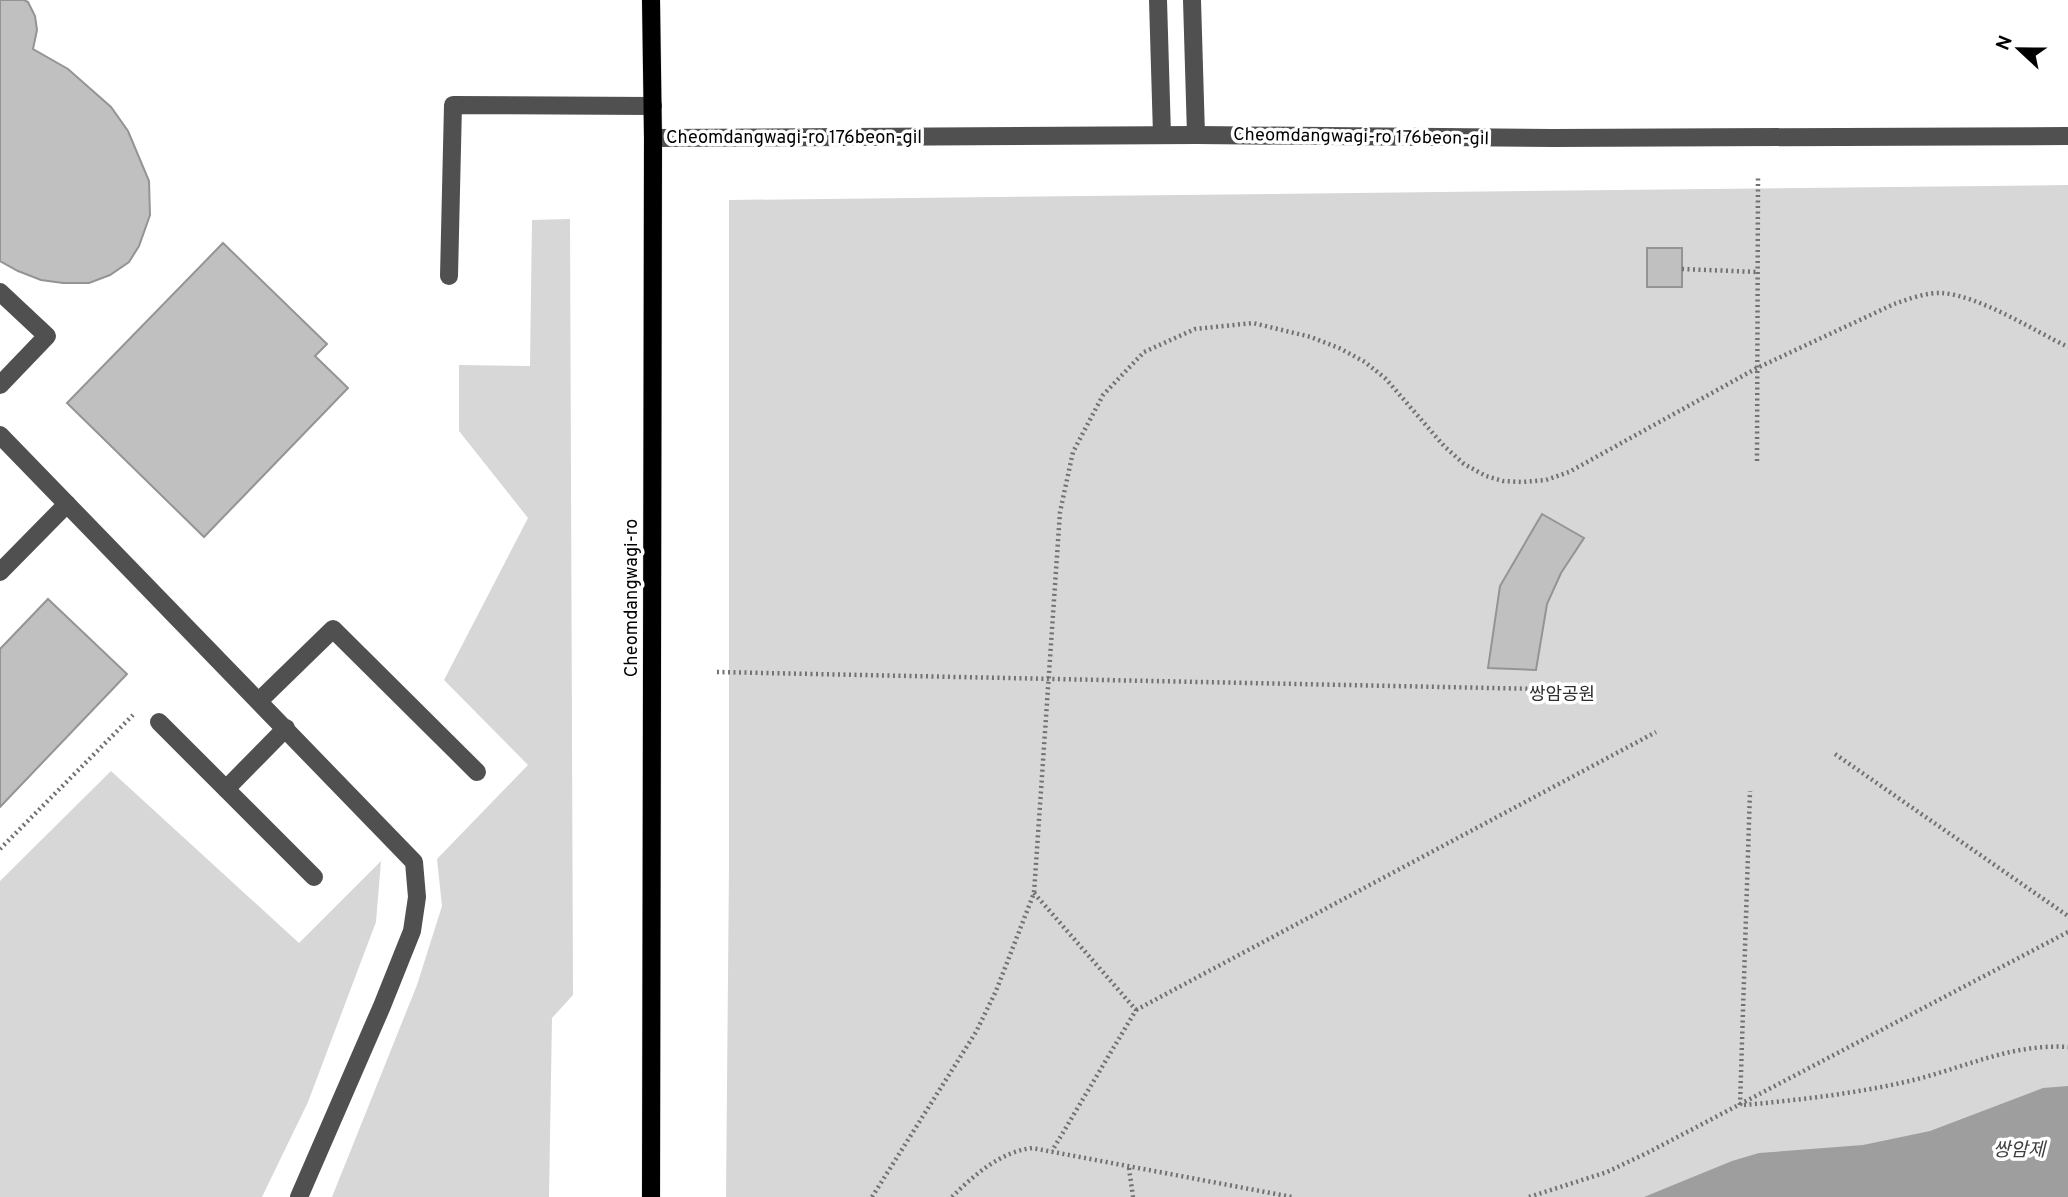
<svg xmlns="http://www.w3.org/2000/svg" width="2068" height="1197" font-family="Overpass,'Noto Sans KR',sans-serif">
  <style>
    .green { fill: #d7d7d7 }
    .water { fill: #9e9e9e }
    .building { fill: #c0c0c0; stroke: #949494; stroke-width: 2 }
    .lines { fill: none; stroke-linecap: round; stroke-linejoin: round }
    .major-casing { stroke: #dbdbdb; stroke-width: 19 }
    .path { stroke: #727272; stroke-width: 4.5; stroke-dasharray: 2 3.5; stroke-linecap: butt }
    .minor { stroke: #505050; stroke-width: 18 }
    .major { stroke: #000; stroke-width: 18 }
    .labels { text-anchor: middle; stroke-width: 7; stroke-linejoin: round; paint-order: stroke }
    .street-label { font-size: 18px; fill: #000; stroke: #fff }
    .park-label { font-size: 18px; fill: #2e2e2e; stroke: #fff }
    .water-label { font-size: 19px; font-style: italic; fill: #3f3f3f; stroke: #fff }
  </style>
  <rect width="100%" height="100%" fill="#fff"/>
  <g class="green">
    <path d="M2068,185V1197H726L729,866V200Z"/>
    <path d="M570,219L573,995L552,1018L549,1197H332L417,985L442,906L437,859L528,765L444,680L528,518L459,431V365L530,366L532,220Z"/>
    <path d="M111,771L299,943L381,861L376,922L308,1102L262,1197H0V881Z"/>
  </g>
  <path class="water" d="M2068,1086V1197H1644L1732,1161L1759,1153L1863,1145L1930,1131L2043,1088Z"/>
  <g class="building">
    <path d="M0,0H24L28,2L35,16L37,30L33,49L68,69L111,107L128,131L149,181L150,215L139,246L129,262L110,275L89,283H63L41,280L18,271L0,261Z"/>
    <path d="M223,243L327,344L315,356L348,388L204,537L67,403Z"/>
    <rect x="1647" y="248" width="35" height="39"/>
    <path d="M1542,514L1584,538L1561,573L1547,604L1536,670L1488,668L1500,586Z"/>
    <path d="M48,599L127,674L0,807V649Z"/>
  </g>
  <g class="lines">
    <defs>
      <path id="major" d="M651,0L653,138L651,1197"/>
    </defs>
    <use href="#major" class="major-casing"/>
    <g class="path">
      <path d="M1682,269L1758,272"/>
      <path d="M1757,461L1758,178"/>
      <path d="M717,672L1540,689"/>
      <path d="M1835,754L2068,916"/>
      <path d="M0,849L133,715"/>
      <path d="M1034,893L1136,1010L1052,1151"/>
      <path d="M1136,1010L1656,732"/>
      <path d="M1740,1105L1750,791"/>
      <path d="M1744,1105C1798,1100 1852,1094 1905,1082C1960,1070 2010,1043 2068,1047"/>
      <path d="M1129,1168L1133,1197"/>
      <path d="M872,1197L976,1032L996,991L1034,893L1060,512L1073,452L1103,395L1144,352L1195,329L1253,323L1311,337L1339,348L1365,362L1386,379L1444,446L1464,464L1486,476L1503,481L1522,482L1546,480L1569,472L1757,368L1894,304C1909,299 1927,292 1942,293C1980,296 2033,330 2068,347"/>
      <path d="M952,1197C974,1175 1000,1152 1032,1148L1292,1197"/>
      <path d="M1529,1197L1607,1172L1649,1152L2068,932"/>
    </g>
    <g class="minor">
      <path d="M1158,0L1162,135"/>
      <path d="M1192,0L1196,135"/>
      <path d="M653,138L1196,135L1553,138L2068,136"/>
      <path d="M449,276L453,105L653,106"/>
      <path d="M0,292L47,336L0,385"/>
      <path d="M0,435L414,862L417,897L412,931L382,1006L299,1197"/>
      <path d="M0,572L67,504"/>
      <path d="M259,701L333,629L477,772"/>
      <path d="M159,722L226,789L286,728"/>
      <path d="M226,789L314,877"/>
    </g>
    <use href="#major" class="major"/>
  </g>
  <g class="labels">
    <g class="street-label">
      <text transform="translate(1361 136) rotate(1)" y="6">Cheomdangwagi-ro 176beon-gil</text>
      <text x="794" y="143">Cheomdangwagi-ro 176beon-gil</text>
      <text transform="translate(631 598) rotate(-90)" y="6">Cheomdangwagi-ro</text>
    </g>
    <g class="park-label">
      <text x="1562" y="700">쌍암공원</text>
    </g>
    <g class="water-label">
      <text x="2019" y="1156">쌍암제</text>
    </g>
  </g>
  <g transform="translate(2019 49) rotate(292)" stroke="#ffffff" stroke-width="5" paint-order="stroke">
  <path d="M0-5L12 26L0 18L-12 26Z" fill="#000000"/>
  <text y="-10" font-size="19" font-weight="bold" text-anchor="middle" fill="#000000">N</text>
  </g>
</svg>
